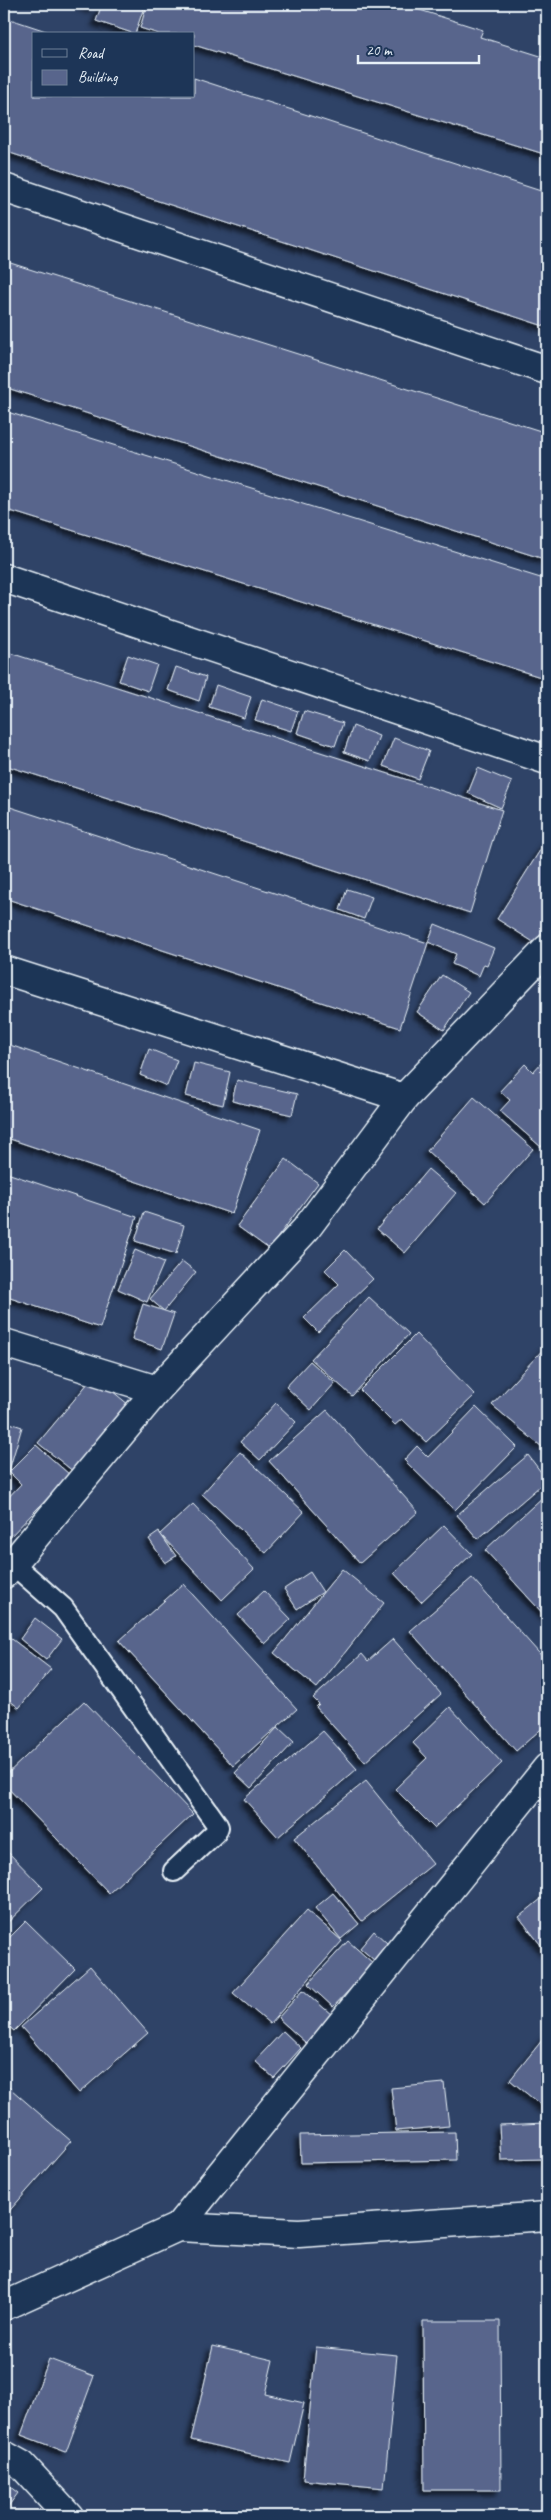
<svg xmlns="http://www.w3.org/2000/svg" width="551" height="2520" font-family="Caveat,sans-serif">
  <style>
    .building { fill: #58658c; stroke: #e8f1f8; filter: url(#shadow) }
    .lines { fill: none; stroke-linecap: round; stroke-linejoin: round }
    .lane-casing { stroke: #e8f1f8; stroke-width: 24 }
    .street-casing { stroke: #e8f1f8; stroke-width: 31 }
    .lane { stroke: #1d3557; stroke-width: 20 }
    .street { stroke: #1d3557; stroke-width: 28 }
  </style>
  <defs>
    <filter id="shadow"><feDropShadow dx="-4.5" dy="4.5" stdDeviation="2.5" flood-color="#0009"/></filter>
  </defs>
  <rect width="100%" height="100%" fill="#2f4367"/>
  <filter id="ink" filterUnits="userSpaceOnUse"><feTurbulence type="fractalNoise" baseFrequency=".02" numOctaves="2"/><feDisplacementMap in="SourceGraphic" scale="10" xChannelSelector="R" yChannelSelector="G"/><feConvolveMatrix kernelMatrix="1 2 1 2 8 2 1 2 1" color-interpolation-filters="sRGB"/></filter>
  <g filter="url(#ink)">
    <g class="building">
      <path d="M80,4H95L94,9Z"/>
      <path d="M102,4H145L135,34L96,21Z"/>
      <path d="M147,4H401L483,30L480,37L547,58V155L194,45V34H159L140,28Z"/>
      <path d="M4,17L55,34H34V96H194V78L547,193V327L4,151Z"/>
      <path d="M4,261L547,433V560L4,387Z"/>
      <path d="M4,411L547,580V679L4,509Z"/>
      <path d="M4,651L502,810L470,913L4,765Z"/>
      <path d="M128,655L157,665L148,691L119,681Z"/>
      <path d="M176,667L206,677L199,701L168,690Z"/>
      <path d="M216,685L251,697L244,718L209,707Z"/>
      <path d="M262,699L298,711L291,731L255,720Z"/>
      <path d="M304,711L343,723L335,746L297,733Z"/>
      <path d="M353,726L379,736L370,761L344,752Z"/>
      <path d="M394,738L429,751L418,779L383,766Z"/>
      <path d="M478,768L512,782L501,808L468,793Z"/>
      <path d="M4,805L428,943L400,1028L4,898Z"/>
      <path d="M547,839V924L535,943L497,919Z"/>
      <path d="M347,889L372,897L364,919L340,910Z"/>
      <path d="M435,924L494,948L487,965L484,964L479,976L452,964L456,954L428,942Z"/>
      <path d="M442,975L469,992L444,1030L417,1012Z"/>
      <path d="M4,1043L260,1130L232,1214L4,1137Z"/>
      <path d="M149,1049L177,1060L167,1086L140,1075Z"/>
      <path d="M542,1062L547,1066V1139L541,1147L500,1111L510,1100L500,1091L525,1064L533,1072Z"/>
      <path d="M194,1063L230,1072L223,1105L186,1096Z"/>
      <path d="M237,1080L297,1094L292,1115L232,1101Z"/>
      <path d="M474,1097L533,1149L485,1203L427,1151Z"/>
      <path d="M286,1159L318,1183L269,1249L237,1226Z"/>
      <path d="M428,1169L456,1193L405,1253L377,1229Z"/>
      <path d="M4,1172L137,1217L100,1328L4,1296Z"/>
      <path d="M144,1212L184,1225L176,1254L135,1241Z"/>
      <path d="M135,1250L164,1262L147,1302L118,1289Z"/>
      <path d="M345,1250L373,1279L318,1332L304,1318L339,1284L325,1270Z"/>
      <path d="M182,1261L196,1272L164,1311L150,1299Z"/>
      <path d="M369,1297L409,1334L352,1396L311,1359Z"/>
      <path d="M143,1304L174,1314L162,1349L132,1339Z"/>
      <path d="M416,1334L475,1395L426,1442L402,1419L395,1425L360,1390Z"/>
      <path d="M547,1345V1441L542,1447L492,1405Z"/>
      <path d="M310,1361L335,1383L311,1410L286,1387Z"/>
      <path d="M94,1376L129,1405L74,1472L38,1443Z"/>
      <path d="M276,1403L296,1422L260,1460L240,1442Z"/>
      <path d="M476,1407L517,1447L455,1510L404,1460L417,1446L428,1457Z"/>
      <path d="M327,1410L418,1512L360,1563L269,1461Z"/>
      <path d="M4,1421L22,1427L4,1487Z"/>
      <path d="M36,1445L70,1475L4,1543V1502L21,1484L9,1472Z"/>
      <path d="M240,1452L304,1512L266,1553L202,1494Z"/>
      <path d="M528,1455L547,1480L478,1539L457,1515Z"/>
      <path d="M545,1495L547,1498V1618L485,1550Z"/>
      <path d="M193,1504L254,1569L222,1600L160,1534Z"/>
      <path d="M444,1525L472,1554L421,1602L394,1573Z"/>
      <path d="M159,1532L176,1556L165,1563L149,1539Z"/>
      <path d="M342,1569L384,1603L317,1688L274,1653Z"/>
      <path d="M310,1572L323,1592L297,1609L284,1589Z"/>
      <path d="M472,1578L547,1662V1724L516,1751L410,1631Z"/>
      <path d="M183,1584L297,1709L233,1766L119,1641Z"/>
      <path d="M264,1591L291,1619L265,1644L238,1615Z"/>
      <path d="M35,1618L62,1639L46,1660L20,1639Z"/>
      <path d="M8,1636L51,1669L19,1708L4,1696V1641Z"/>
      <path d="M393,1639L441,1694L365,1762L316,1707L319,1704L313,1698L362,1654L368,1661Z"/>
      <path d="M84,1701L193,1814L109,1893L4,1784V1777Z"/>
      <path d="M450,1707L502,1763L434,1828L395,1789L427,1758L413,1743Z"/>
      <path d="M4,1713L10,1718L4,1725Z"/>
      <path d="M278,1727L294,1742L251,1788L235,1773Z"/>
      <path d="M323,1731L357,1769L278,1837L244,1799Z"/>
      <path d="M366,1781L433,1864L362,1921L294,1838Z"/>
      <path d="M4,1848L43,1888L4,1926Z"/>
      <path d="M333,1893L359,1924L341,1939L315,1908Z"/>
      <path d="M547,1894V1953L519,1917Z"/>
      <path d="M307,1910L342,1941L270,2024L233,1993Z"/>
      <path d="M26,1921L75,1969L14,2031L4,2022V1943Z"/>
      <path d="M374,1931L388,1944L374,1960L360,1948Z"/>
      <path d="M348,1941L374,1964L333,2007L308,1984Z"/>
      <path d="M90,1966L148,2033L79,2093L21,2027Z"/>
      <path d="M303,1990L332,2015L306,2043L278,2018Z"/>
      <path d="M283,2031L301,2048L274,2078L255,2061Z"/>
      <path d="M547,2034V2110L510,2080Z"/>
      <path d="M4,2083L71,2141L4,2217Z"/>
      <path d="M444,2083L449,2126L396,2131L391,2088Z"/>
      <path d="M546,2123L547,2159L501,2160L499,2125Z"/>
      <path d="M455,2132L456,2160L301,2163L300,2135Z"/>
      <path d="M423,2321H500L501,2490H424Z"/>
      <path d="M213,2346L273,2360L265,2394L304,2403L290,2463L191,2440Z"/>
      <path d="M316,2347L397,2355L384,2488L303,2480Z"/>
      <path d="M49,2359L94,2376L66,2452L21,2435Z"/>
      <path d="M4,2482L18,2493L4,2512Z"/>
    </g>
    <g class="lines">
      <defs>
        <path id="lane" d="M13,1564L63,1608L216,1823L218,1827L216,1832L174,1871"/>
        <g id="street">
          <path d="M4,188L547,370"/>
          <path d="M4,578L547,760"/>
          <path d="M4,970L404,1098"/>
          <path d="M4,1343L157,1390"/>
          <path d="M4,1574L157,1390L306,1229L404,1098L547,949"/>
          <path d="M178,2227L547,1768"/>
          <path d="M4,2306L178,2227L299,2233L547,2216"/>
          <path d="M4,2455L22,2465L69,2516"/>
        </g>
      </defs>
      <use href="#lane" class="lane-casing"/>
      <use href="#street" class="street-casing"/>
      <use href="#lane" class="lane"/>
      <use href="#street" class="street"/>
    </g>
  </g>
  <rect width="551" height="2520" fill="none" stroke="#1d3557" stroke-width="20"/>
  <rect x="10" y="10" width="531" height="2500" fill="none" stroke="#e8f1f8" stroke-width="2" filter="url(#ink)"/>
  <rect x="32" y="32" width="162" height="65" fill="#1d3557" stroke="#6e8097"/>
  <rect x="42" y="49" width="25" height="8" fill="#1d3557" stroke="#6e8097"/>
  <text x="78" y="58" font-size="15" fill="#e8f1f8">Road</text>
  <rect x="42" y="70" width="25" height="15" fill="#58658c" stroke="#6e8097"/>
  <text x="78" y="82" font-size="15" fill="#e8f1f8">Building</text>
  <path d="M358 55v8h121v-8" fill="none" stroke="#e8f1f8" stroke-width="2.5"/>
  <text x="366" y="55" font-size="15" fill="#e8f1f8" stroke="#1d3557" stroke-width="4" paint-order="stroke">20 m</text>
</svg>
